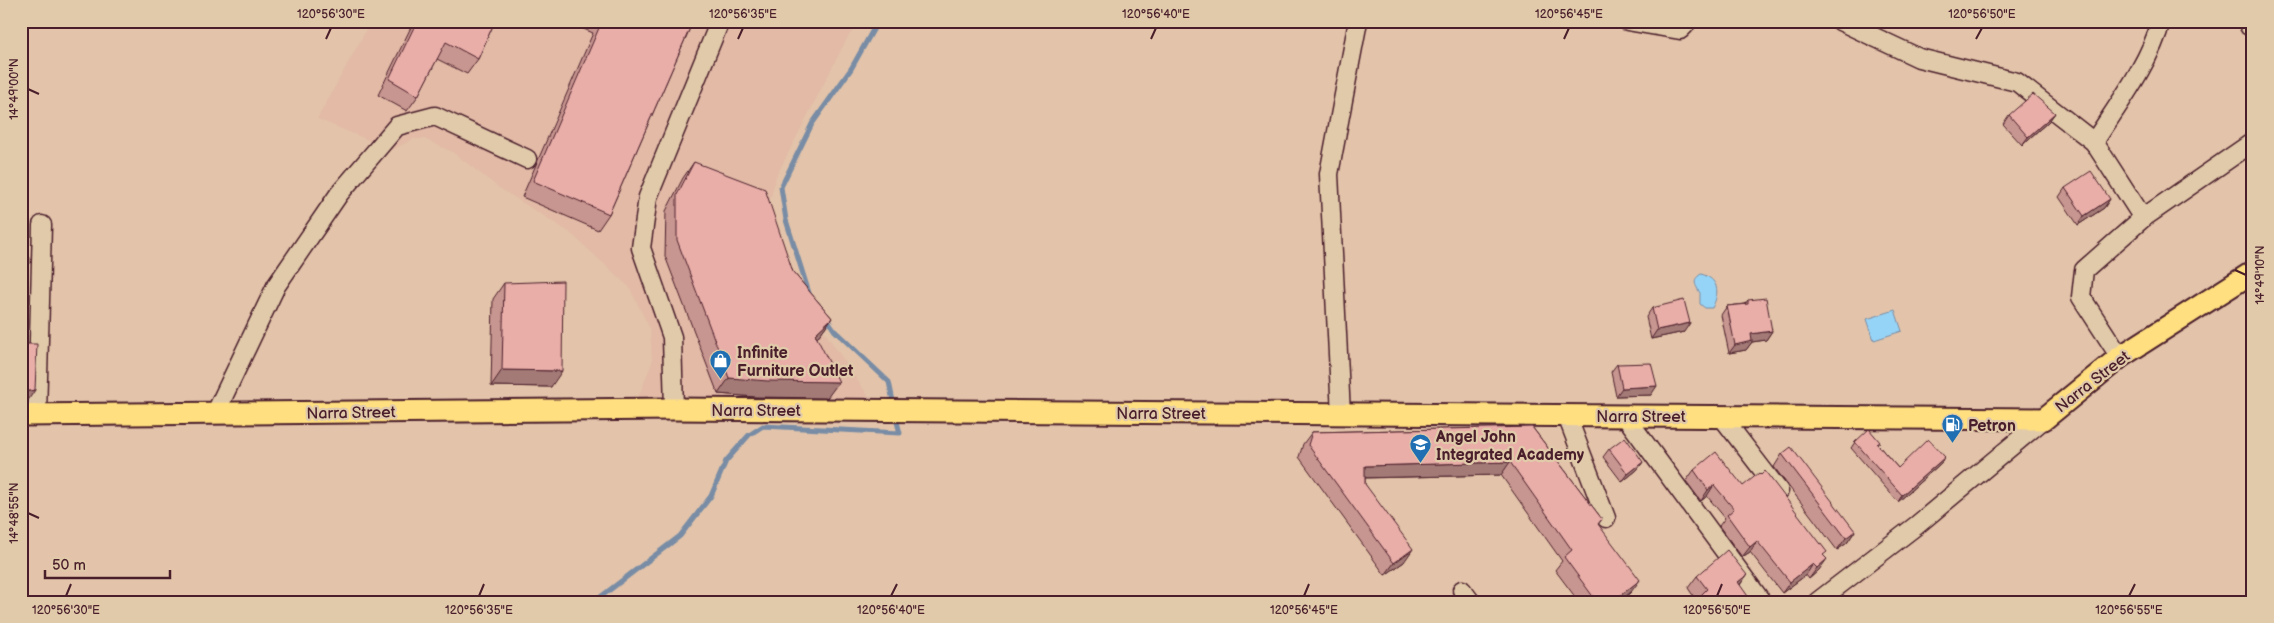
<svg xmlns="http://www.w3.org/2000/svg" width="2274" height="623" font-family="'Balsamiq Sans',sans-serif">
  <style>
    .built { fill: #e2baa6 }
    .water { fill: #96d4f7; stroke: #788ca5 }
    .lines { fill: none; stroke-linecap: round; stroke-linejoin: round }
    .stream { stroke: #788ca5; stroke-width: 5 }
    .minor-casing { stroke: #4a1f2b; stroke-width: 21 }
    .major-casing { stroke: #4a1f2b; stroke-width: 25 }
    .minor { stroke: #e1caaa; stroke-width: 18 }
    .major { stroke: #ffdf80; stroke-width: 21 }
    .wall { fill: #c89690; stroke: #4a1f2b }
    .shaded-wall { fill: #a37a76; stroke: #4a1f2b }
    .building { fill: #e9aea8; stroke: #4a1f2b }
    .ticks { fill: none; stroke: #4a1f2b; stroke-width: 2 }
    .labels { text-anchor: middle; stroke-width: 4.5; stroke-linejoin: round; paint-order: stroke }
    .poi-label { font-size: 16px; font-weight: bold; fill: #4a1f2b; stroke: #e1caaa; text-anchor: start }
    .street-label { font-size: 16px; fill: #4a1f2b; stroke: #e1caaa }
    .neatline { fill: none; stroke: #4a1f2b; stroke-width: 2 }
    .ticks-label { font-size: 12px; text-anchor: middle; fill: #4a1f2b }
  </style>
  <rect width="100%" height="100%" fill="#e3c4aa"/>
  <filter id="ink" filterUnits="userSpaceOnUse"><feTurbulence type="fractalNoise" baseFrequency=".02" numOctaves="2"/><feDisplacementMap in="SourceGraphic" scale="10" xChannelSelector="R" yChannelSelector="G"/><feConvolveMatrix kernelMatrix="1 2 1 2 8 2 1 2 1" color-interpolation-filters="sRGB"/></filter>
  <g filter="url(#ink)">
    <path class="built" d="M371,21H861L848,37L776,177L769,205L791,282L871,400H637L652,362L650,329L629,287L569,232L499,188L452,152L424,139H414L392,150L317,119Z"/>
    <g class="water">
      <path d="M1701,274C1719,279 1720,293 1712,308H1705L1700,304V293C1696,286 1691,280 1701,274Z"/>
      <path d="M1895,310L1902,331L1874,340L1867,319Z"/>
    </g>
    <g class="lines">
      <g class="stream">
        <path d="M809,293L786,220L781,187L812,124L851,69L878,21"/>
        <path d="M825,316L835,331L889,382L893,401"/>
        <path d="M594,602L680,536L711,496L726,461L749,435L763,426L900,433L897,422"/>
      </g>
      <defs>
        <g id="minor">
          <path d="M1627,21L1680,30L1685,25L1686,21"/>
          <path d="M1840,21L1919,58L2017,82L2094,142L2143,218"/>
          <path d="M2249,21V26"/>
          <path d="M2094,142C2117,106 2150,63 2161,21"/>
          <path d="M2120,357L2081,297L2084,270L2143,218L2253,142"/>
          <path d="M674,409L672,337L641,248L648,197L720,21"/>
          <path d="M215,414L276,286L339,194L397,126L435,116L527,159"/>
          <path d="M1341,414L1329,174L1358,21"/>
          <path d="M37,415L42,225"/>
          <path d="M1567,416L1606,518"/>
          <path d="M1625,416L1762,602"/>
          <path d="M1722,417L1779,491"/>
          <path d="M1462,590L1471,602"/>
          <path d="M1817,602L1917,525L2044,419"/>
        </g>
        <path id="major" d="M21,415L674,409L2044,419L2120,357L2253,272"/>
      </defs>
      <use href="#minor" class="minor-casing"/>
      <use href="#major" class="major-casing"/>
      <use href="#minor" class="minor"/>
      <use href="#major" class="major"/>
    </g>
    <g class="wall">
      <path d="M414,21H495L478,59L467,74L437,59L418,96L407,111L378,95Z"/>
      <path d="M565,21H693L609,214L598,230L522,197L593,33Z"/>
      <path d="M2055,113L2049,121L2022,145L2003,124L2009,115Z"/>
      <path d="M694,162L793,272L832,318L817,338L827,398L756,397L718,394L665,256L666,211L683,178Z"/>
      <path d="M2065,188L2110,199L2104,208L2078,225L2059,197Z"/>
      <path d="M504,283L551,387L491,386L493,299Z"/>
      <path d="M1748,300L1772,331L1766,340L1752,342L1746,350L1729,353L1721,315L1727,306L1745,304Z"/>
      <path d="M1652,308L1684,332L1651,339L1646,317Z"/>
      <path d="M1617,364L1651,395L1616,396L1611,372Z"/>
      <path d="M1532,427L1602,519L1598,525L1631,592L1619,602H1579L1555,570L1562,561L1501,475L1365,478V484L1404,562L1385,575L1299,457L1303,444L1312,432Z"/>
      <path d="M1855,442L1878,445L1898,468L1945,457L1941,463L1898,502L1851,448Z"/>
      <path d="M1609,449L1643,462L1637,470L1622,482L1603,457Z"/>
      <path d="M1782,454L1855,531L1847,543L1837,550L1774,467Z"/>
      <path d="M1694,470L1743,486L1824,556L1819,570L1809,579L1806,575L1782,593L1750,552L1742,557L1719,526L1725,518L1707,496L1701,501L1686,481Z"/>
      <path d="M1747,575L1740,585L1696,600L1688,588L1697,576Z"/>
    </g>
    <g class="shaded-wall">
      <path d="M2055,113L2049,121L2022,145L2028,137Z"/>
      <path d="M2110,199L2104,208L2078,225L2084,216Z"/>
      <path d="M832,318L820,334L804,350L815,334Z"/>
      <path d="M1690,323L1684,332L1651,339L1657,330Z"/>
      <path d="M1772,331L1766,340L1752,342L1746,350L1729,353L1735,345L1751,334Z"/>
      <path d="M502,370L562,371L551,387L491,386Z"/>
      <path d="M729,378L839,382L827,398L756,397L718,394Z"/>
      <path d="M1657,386L1651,395L1616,396L1622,388Z"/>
      <path d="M35,390L27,402L21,403V394L24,392Z"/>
      <path d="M1945,457L1941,463L1898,502L1902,495Z"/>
      <path d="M1510,462L1501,475L1356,478L1365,466Z"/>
      <path d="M1643,462L1637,470L1622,482L1628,474Z"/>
      <path d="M1714,485L1707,496L1701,501L1708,490Z"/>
      <path d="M1855,531L1847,543L1837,550L1846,538Z"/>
      <path d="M1757,541L1750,552L1742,557L1750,547Z"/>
      <path d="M1413,549L1404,562L1385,575L1394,563Z"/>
      <path d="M1827,559L1819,570L1809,579L1817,568Z"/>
      <path d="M1813,564L1806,575L1782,593L1790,582Z"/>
      <path d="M1747,575L1738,587V582Z"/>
      <path d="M1640,580L1631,592L1619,602H1612Z"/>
    </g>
    <g class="building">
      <path d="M417,21H495L478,59L446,42L418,96L389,79Z"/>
      <path d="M602,21H693L609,214L533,181Z"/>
      <path d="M2033,94L2055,113L2028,137L2009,115Z"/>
      <path d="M694,162L765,189L793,272L832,318L815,334L839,382L768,381L729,378L677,240V195Z"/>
      <path d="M2091,171L2110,199L2084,216L2065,188Z"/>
      <path d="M563,281L562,371L502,370L504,283Z"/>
      <path d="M1766,298L1772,331L1751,334L1752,341L1735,345L1727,306L1748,304V300Z"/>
      <path d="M1684,300L1690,323L1657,330L1652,308Z"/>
      <path d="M21,344H37L35,390L24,392L21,394Z"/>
      <path d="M1651,363L1657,386L1622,388L1617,364Z"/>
      <path d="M1532,427L1602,519L1598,524L1640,580L1612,602H1597L1564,557L1572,550L1510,462L1365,466V484L1413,549L1394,563L1308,445L1312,432Z"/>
      <path d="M1869,429L1880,442L1877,444L1898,468L1928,439L1945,457L1902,495L1855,442Z"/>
      <path d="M1625,437L1643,462L1628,474L1609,449Z"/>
      <path d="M1791,447L1855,531L1846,538L1782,454Z"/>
      <path d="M1716,452L1743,486L1759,473L1761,475L1765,471L1827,552L1823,555L1827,559L1817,568L1813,564L1790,582L1757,541L1750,547L1727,515L1734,509L1714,485L1708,490L1694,470Z"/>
      <path d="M1727,550L1747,575L1738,582L1752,602H1694L1707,589L1697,576Z"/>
    </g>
  </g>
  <path class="ticks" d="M326,39L331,28M738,39L743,28M1151,39L1156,28M1564,39L1569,28M1976,39L1982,28M28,89L39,94M2235,270L2246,275M28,513L39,518M66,596L71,584M479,596L484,584M891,596L897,584M1304,596L1309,584M1717,596L1722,584M2129,596L2135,584"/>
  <defs>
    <symbol id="shop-pin" viewBox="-11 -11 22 30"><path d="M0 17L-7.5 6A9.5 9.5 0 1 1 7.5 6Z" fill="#1f6fb2" stroke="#e1caaa"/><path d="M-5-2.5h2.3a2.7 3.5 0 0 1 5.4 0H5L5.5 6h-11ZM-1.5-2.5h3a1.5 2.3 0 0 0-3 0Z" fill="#fff"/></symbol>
    <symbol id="fuel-pin" viewBox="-11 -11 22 30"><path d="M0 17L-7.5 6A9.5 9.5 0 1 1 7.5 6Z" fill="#1f6fb2" stroke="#e1caaa"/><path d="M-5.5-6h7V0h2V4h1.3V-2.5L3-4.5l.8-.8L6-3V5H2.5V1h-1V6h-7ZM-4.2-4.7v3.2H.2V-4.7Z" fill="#fff"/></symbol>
    <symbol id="school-pin" viewBox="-11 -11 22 30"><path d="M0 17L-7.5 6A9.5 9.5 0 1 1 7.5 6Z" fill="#1f6fb2" stroke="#e1caaa"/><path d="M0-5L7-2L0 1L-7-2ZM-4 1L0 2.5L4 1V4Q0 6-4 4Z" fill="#fff"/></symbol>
  </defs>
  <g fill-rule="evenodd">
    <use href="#shop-pin" x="708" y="348" width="25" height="34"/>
    <use href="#fuel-pin" x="1940" y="412" width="25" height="34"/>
    <use href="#school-pin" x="1408" y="432" width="25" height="34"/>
  </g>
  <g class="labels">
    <g class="poi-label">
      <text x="737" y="358">Infinite<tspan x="737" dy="18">Furniture Outlet</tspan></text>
      <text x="1968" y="431">Petron</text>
      <text x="1436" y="442">Angel John<tspan x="1436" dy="18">Integrated Academy</tspan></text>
    </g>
    <g class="street-label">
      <text transform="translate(2092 381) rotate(-38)" y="6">Narra Street</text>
      <text x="756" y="416">Narra Street</text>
      <text transform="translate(351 412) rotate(-1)" y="6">Narra Street</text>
      <text x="1161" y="419">Narra Street</text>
      <text x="1641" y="422">Narra Street</text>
    </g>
  </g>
  <rect width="2274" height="623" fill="none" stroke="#e1caaa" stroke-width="55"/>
  <path d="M45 570v8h125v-8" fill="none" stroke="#4a1f2b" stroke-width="2.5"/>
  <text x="52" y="570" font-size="15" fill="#4a1f2b" stroke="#e1caaa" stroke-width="4" paint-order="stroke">50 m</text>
  <rect x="28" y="28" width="2218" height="568" class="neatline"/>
  <g class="ticks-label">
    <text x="331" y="18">120°56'30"E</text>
    <text x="743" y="18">120°56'35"E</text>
    <text x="1156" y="18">120°56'40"E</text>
    <text x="1569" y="18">120°56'45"E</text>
    <text x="1982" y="18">120°56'50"E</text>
    <text transform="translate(14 89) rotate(-90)" y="4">14°49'00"N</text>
    <text transform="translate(2260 275) rotate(-90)" y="4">14°49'10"N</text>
    <text transform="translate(14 513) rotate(-90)" y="4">14°48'55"N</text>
    <text x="66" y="614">120°56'30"E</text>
    <text x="479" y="614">120°56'35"E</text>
    <text x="891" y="614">120°56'40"E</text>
    <text x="1304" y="614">120°56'45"E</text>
    <text x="1717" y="614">120°56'50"E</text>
    <text x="2129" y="614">120°56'55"E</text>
  </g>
</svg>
